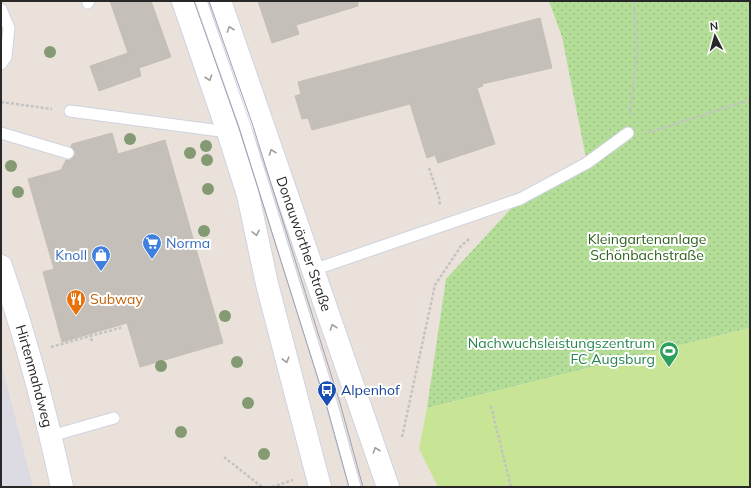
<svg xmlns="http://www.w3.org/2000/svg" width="751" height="488" font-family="Mulish,sans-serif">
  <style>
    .industrial { fill: #dcdae2 }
    .grass { fill: url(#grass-dots) }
    .pitch { fill: #c7e595 }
    .building { fill: #c5bfba; stroke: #c4beb4 }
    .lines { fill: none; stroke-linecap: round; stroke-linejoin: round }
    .service-casing { stroke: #cfd3e0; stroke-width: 13 }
    .minor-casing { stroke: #cfd3e0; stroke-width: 24 }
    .secondary-casing { stroke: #cfd3e0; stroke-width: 24 }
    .path { stroke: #c3c3c3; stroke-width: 2.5; stroke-dasharray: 3 2; stroke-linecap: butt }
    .service { stroke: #fff; stroke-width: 11 }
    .minor { stroke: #fff; stroke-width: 22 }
    .secondary { stroke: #fff; stroke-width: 22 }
    .tram { stroke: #9da1b1; stroke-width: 1 }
    .tree { fill: #839a72 }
    .oneway { stroke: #9e9e9e }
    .labels { text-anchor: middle; stroke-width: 4; stroke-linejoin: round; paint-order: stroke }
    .park-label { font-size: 14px; fill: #2e601d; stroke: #fff }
    .shop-label { font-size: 14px; fill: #366cbe; stroke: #fff; text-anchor: start }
    .street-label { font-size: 14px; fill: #282828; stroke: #fff }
    .food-label { font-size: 14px; fill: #c56008; stroke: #fff; text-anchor: start }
    .leisure-label { font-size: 14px; fill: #27864d; stroke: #fff; text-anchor: end }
    .transit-label { font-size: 14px; fill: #164399; stroke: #fff; text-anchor: start }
  </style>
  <defs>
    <pattern id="grass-dots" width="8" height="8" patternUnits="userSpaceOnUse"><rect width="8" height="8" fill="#b4de98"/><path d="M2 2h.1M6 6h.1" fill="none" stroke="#9bbe83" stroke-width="1.8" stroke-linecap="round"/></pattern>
  </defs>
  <rect width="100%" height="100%" fill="#eae2da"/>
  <path class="industrial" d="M1,362L33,487H1Z"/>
  <path class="grass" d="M549,1H750V328L427,408L446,279L520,199L587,163L562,37Z"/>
  <path class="pitch" d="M750,328V487H438L419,449L427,408Z"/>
  <g class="building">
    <path d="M110,1H151L171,57L139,68L141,76L99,91L90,66L128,53Z"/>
    <path d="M258,1H358V6L296,25L299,34L272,43Z"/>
    <path d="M540,18L552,68L482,84L483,86L477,88L495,144L438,163L435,155L427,158L410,104L312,130L308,118L302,119L295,96L301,94L298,82Z"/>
    <path d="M112,133L118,154L165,140L223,343L140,367L127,323L62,342L43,272L54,269L28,179L61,170L66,160H70L75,155V151L71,147L72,144Z"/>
  </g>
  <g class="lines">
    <defs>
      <g id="service">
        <path d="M201,1L245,126L332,405L355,487"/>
        <path d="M88,3L89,1"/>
        <path d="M1,9L9,28L6,57L1,64"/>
        <path d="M70,111L228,132"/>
        <path d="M1,133L68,153"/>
        <path d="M313,270L520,199L587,163L628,133"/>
        <path d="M51,436L114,418"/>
      </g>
      <g id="minor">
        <path id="s1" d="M1,266C26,338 46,413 62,487"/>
      </g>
      <g id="secondary">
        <path d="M183,1L228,132L248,195L267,284L320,487"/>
        <path id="s2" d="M220,1L388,487"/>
      </g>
    </defs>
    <use href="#service" class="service-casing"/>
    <use href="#minor" class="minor-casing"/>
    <use href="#secondary" class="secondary-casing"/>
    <g class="path">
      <path d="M1,102L52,109"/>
      <path d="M630,114L637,53L634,1"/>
      <path d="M647,132L653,131L750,100"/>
      <path d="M429,168L439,197L440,206"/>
      <path d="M92,341L90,336L120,328L119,325"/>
      <path d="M51,347L90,336"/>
      <path d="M491,406L511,487"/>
      <path d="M402,437L435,285L461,246L469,239"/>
      <path d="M224,457L262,487"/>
      <path d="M272,487L293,480"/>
    </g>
    <use href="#service" class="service"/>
    <use href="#minor" class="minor"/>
    <use href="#secondary" class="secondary"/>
    <g class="tram">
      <path d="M194,1L239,128L327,407L349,487"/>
      <path d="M209,1L252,123L340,403L363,487"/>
    </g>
  </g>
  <g class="tree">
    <circle cx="50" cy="52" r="6"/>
    <circle cx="130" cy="139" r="6"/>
    <circle cx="206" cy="146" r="6"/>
    <circle cx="190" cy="153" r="6"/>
    <circle cx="207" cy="160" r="6"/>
    <circle cx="11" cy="166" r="6"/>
    <circle cx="208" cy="189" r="6"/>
    <circle cx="18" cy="192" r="6"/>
    <circle cx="204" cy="231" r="6"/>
    <circle cx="225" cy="316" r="6"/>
    <circle cx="237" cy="362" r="6"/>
    <circle cx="161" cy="366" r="6"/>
    <circle cx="248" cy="403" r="6"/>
    <circle cx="181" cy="432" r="6"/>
    <circle cx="264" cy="454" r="6"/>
  </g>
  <defs><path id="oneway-chevron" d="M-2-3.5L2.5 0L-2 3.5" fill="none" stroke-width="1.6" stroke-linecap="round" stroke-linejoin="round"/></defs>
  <g class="oneway">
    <use href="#oneway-chevron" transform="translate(230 29) rotate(-109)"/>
    <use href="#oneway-chevron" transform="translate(209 78) rotate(71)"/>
    <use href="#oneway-chevron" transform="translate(272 152) rotate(-109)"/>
    <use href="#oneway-chevron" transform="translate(256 233) rotate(78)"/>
    <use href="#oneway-chevron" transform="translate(333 327) rotate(-109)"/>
    <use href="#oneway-chevron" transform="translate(286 360) rotate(75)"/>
    <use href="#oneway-chevron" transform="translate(376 450) rotate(-109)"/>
  </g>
  <defs>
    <symbol id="supermarket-pin" viewBox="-11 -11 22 30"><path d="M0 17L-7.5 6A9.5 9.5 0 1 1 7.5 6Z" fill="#3f7fe0" stroke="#fff"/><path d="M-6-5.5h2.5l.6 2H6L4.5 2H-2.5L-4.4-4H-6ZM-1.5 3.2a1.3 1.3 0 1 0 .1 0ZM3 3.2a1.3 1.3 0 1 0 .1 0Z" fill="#fff"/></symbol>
    <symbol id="shop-pin" viewBox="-11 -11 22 30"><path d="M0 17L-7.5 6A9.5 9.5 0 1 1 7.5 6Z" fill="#3f7fe0" stroke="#fff"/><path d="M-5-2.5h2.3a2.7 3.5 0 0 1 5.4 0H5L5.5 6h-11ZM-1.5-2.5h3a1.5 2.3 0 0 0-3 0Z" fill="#fff"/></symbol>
    <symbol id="restaurant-pin" viewBox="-11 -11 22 30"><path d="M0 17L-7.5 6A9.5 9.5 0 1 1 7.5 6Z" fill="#e8710a" stroke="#fff"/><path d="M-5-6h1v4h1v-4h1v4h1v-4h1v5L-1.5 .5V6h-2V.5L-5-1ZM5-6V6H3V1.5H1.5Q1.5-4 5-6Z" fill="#fff"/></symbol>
    <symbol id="stadium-pin" viewBox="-11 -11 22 30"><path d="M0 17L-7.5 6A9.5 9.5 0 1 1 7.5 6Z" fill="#2e9e5b" stroke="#fff"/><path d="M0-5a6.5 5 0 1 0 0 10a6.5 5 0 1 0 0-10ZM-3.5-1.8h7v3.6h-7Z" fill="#fff"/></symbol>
    <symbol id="bus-pin" viewBox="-11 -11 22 30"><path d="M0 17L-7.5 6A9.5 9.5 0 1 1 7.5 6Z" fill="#1a4fb4" stroke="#fff"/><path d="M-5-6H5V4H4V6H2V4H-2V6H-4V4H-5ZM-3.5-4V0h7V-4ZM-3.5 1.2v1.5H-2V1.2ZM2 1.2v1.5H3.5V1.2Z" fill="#fff"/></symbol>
  </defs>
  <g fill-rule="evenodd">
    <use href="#supermarket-pin" x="141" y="232" width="22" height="30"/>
    <use href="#shop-pin" x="90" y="244" width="22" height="30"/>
    <use href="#restaurant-pin" x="65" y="288" width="22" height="30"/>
    <use href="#stadium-pin" x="658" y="340" width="22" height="30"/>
    <use href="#bus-pin" x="316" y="379" width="22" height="30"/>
  </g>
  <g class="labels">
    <g class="park-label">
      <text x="647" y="244">Kleingartenanlage<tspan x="647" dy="16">Schönbachstraße</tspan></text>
    </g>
    <g class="shop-label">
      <text x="166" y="248">Norma</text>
      <text x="87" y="260" text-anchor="end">Knoll</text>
    </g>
    <g class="street-label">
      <text dy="5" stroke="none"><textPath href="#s2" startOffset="257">Donauwörther Straße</textPath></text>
      <text dy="5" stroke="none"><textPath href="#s1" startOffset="115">Hirtenmahdweg</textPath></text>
    </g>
    <g class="food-label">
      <text x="90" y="304">Subway</text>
    </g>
    <g class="leisure-label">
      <text x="655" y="348">Nachwuchsleistungszentrum<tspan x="655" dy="16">FC Augsburg</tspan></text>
    </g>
    <g class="transit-label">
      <text x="341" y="395">Alpenhof</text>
    </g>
  </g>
  <rect width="751" height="488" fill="none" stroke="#282828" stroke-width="4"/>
  <g transform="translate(715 36) rotate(354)" stroke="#ffffff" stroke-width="3" paint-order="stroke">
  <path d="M0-3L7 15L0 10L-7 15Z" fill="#282828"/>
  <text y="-6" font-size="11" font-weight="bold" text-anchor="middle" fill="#282828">N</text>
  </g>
</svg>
